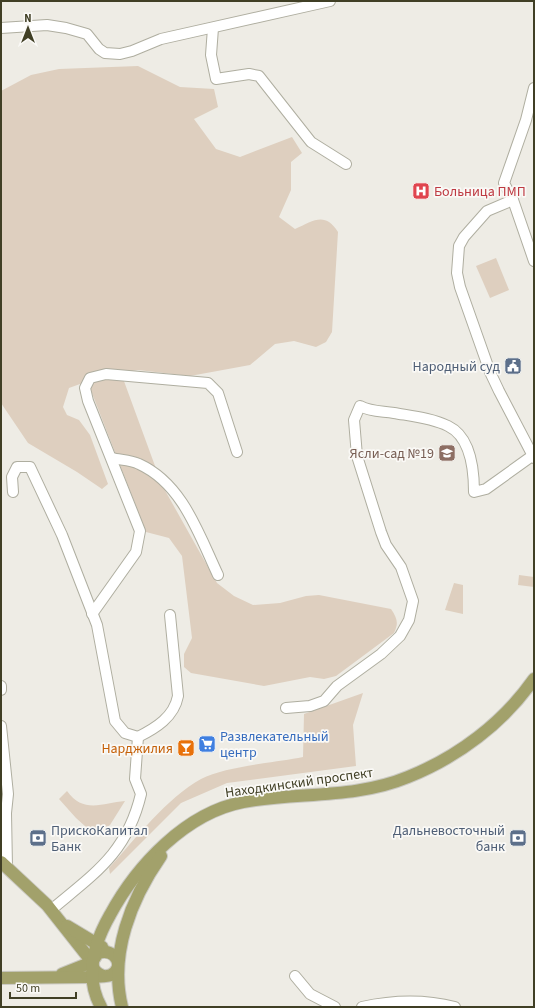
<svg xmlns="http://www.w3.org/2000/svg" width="535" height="1008" font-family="'Source Sans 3',sans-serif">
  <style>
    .green { fill: #decfbf }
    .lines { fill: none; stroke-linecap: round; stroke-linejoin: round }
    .minor-casing { stroke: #afaea0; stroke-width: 12 }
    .major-casing { stroke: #cac9c2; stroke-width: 14 }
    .minor { stroke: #fff; stroke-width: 10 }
    .major { stroke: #a2a16b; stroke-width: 12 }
    .labels { text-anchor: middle; stroke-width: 3.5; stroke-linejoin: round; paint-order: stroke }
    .health-label { font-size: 14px; fill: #be3a42; stroke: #faf9f6; text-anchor: start }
    .service-label { font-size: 14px; fill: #4e5e75; stroke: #faf9f6; text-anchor: end }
    .education-label { font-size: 14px; fill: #785e54; stroke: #faf9f6; text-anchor: end }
    .shop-label { font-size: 14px; fill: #366cbe; stroke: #faf9f6; text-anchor: start }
    .food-label { font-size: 14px; fill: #c56008; stroke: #faf9f6; text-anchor: end }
    .street-label { font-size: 14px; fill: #403f25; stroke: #faf9f6 }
  </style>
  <rect width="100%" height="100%" fill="#eeece5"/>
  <g class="green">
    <path d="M138,66L180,87L214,89L218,107L194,119L216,149L240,157L292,137L302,153L291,162V190L279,217L295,229C313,221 325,211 338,232L332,332L326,342L316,347L294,341L275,344L250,365L190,376L138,370L121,373L162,485L217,583L234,596L253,605L280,603L306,596L319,595L391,609C397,618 399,623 394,633L336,676L324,679L310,677L264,686L191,673L184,667V654L192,638L182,556L169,538L146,532L90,388L80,384L69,388L63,407L67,415L79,420L90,435L108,484L102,489L77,472L28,443L1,403V91L31,75L59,69Z"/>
    <path d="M496,258L509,290L490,298L476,266Z"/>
    <path d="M519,575L534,577V587L518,585Z"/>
    <path d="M454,583L463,585V614L445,610Z"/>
    <path d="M363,693L353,725L356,766L227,783L181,803L110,874L109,868C135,839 167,798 201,779C226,766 274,763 303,757L304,714Z"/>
    <path d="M67,791C83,814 103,803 125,801L110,825L95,835L76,818L59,799Z"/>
  </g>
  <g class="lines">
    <defs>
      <g id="minor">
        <path d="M1,28L47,25L66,28L87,34L99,49L105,53L120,54L132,51L161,39L330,1"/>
        <path d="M213,28L211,55L216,79L249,74L259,76L311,142L346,164"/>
        <path d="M534,88L526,120L504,183L513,200L534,261"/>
        <path d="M513,200L487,211L464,237L459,246L457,273L460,287L490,372L499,391L534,458"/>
        <path d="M112,458C120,460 131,460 139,464C183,484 199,535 218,575"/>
        <path d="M13,492L12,477L17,467H30L62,535L97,625L115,721L125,733L138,737"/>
        <path d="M92,614L136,552L140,531L88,401L85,388L90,378L106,374L208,383L218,393L237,452"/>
        <path d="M1,686V690"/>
        <path d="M286,708L310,706L324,701L337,686L381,654L400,636L409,620L413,601L401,567L386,545L381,532L357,456L354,420L360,406C371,412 382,411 394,413C411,416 432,418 448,426C471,437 474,471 474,492L486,489L532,456"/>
        <path d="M1,726L8,794L6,813L7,867"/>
        <path d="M138,737C156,728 174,717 178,696L170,615"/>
        <path d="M51,910C95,873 127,853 141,794L135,779L138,737"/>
        <path d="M295,976L310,994L335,1007"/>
        <path d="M362,1007C394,1000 423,999 455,1007"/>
      </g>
      <g id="major">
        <path d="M1,862L47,905L92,962"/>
        <path d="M67,926L102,947"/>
        <path d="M62,974L92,962"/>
        <path d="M1,978L92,977C98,976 106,977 111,975C126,967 115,947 98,953L92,962C93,970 96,973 103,976"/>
        <path d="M101,1007C84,976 94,943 110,915C137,865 186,813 243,802C298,792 355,799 408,777C458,757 503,723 534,679"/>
        <path d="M122,1007C109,954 131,899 161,856"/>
      </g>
    </defs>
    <use href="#minor" class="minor-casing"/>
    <use href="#major" class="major-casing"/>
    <use href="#minor" class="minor"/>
    <use href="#major" class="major"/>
  </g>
  <defs>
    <symbol id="hospital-square" viewBox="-11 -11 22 22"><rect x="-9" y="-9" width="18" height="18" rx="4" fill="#e0444e" stroke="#faf9f6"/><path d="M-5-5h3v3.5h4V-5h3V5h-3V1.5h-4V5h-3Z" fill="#fff"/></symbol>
    <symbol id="civic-square" viewBox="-11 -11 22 22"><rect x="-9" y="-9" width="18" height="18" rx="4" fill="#5c6f8a" stroke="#faf9f6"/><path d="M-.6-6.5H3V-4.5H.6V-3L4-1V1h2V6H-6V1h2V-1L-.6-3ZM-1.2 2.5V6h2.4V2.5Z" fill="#fff"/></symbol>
    <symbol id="school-square" viewBox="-11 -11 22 22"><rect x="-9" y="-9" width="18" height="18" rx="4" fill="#8d6e63" stroke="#faf9f6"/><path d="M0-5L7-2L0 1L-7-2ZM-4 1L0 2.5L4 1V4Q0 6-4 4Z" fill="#fff"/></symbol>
    <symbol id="supermarket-square" viewBox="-11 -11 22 22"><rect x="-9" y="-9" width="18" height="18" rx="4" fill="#3f7fe0" stroke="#faf9f6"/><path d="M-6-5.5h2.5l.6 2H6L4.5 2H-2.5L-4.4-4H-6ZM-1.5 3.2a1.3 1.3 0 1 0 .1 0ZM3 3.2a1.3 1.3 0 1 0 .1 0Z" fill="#fff"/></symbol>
    <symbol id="bar-square" viewBox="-11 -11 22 22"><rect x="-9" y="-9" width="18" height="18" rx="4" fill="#e8710a" stroke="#faf9f6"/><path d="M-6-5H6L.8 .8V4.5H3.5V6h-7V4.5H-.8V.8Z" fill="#fff"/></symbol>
    <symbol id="bank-square" viewBox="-11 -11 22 22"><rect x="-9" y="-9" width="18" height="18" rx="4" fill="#5c6f8a" stroke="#faf9f6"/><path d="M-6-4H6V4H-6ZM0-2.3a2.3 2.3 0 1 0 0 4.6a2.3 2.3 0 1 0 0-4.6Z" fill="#fff"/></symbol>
  </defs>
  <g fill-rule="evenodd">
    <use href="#hospital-square" x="411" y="181" width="20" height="20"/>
    <use href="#civic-square" x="503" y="356" width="20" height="20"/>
    <use href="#school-square" x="437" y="443" width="20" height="20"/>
    <use href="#supermarket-square" x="197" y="734" width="20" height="20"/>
    <use href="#bar-square" x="176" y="738" width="20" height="20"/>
    <use href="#bank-square" x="28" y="828" width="20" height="20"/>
    <use href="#bank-square" x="508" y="828" width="20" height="20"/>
  </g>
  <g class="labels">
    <g class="health-label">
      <text x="434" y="196">Больница ПМП</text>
    </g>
    <g class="service-label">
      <text x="500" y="371">Народный суд</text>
      <text x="51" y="835" text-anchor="start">ПрискоКапитал<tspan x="51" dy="16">Банк</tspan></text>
      <text x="505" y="835">Дальневосточный<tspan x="505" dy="16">банк</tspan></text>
    </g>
    <g class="education-label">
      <text x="434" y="458">Ясли-сад №19</text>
    </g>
    <g class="shop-label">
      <text x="220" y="741">Развлекательный<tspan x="220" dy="16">центр</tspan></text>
    </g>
    <g class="food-label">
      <text x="173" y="753">Нарджилия</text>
    </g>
    <g class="street-label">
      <text transform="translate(299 782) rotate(-8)" y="5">Находкинский проспект</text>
    </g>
  </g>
  <rect width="535" height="1008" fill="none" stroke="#403f25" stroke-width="4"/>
  <g transform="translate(28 28)" stroke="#faf9f6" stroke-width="3" paint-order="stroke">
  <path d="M0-3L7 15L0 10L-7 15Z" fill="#403f25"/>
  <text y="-6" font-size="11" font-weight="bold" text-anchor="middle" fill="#403f25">N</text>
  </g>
  <path d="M10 992v6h66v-6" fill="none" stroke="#403f25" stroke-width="2"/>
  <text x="16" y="992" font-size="12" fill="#403f25" stroke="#faf9f6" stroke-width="3" paint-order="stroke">50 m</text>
</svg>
